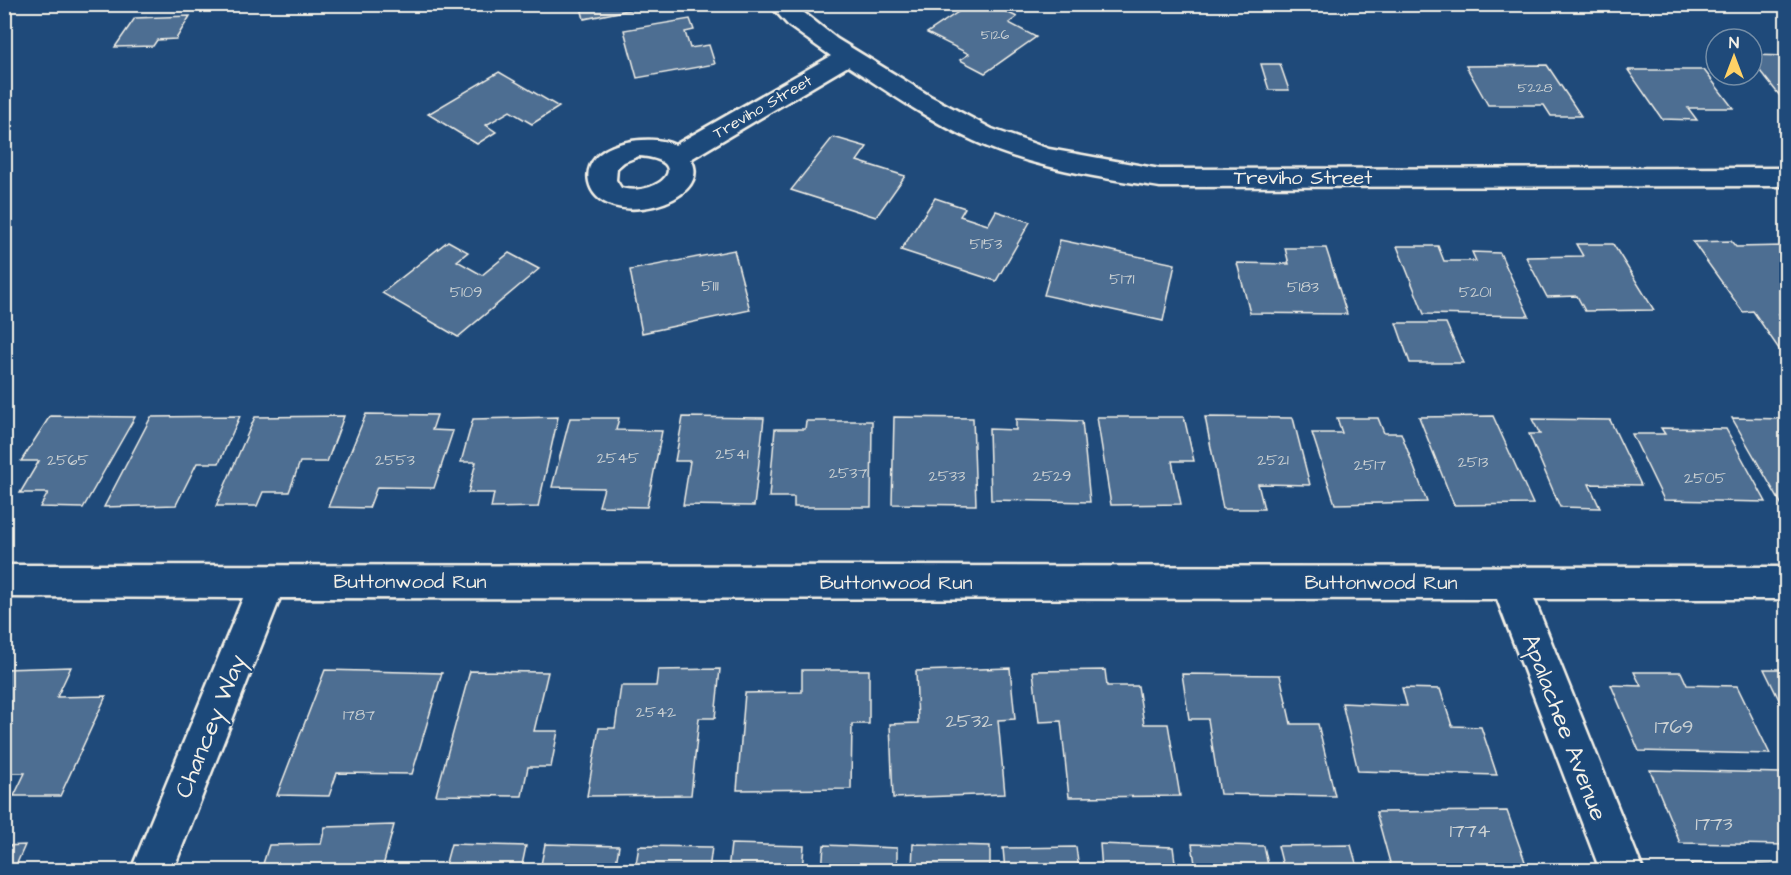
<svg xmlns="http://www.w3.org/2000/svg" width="1791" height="875" font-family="'Architects Daughter',sans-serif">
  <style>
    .building { fill: #4d6e92; stroke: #f4f1e8; stroke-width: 1.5 }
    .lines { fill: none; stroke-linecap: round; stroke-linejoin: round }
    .minor-casing { stroke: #f4f1e8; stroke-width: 5 }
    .minor { fill: #1f4a7a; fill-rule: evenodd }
    .labels { text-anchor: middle; stroke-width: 4.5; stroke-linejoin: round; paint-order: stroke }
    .far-number-label { font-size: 14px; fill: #cad0d2 }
    .far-street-label { font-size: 16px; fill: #f4f1e8; stroke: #1f4a7a }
    .number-label { font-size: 16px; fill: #cad0d2 }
    .street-label { font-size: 20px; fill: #f4f1e8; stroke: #1f4a7a }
    .near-number-label { font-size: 20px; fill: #cad0d2 }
    .near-street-label { font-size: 24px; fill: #f4f1e8; stroke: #1f4a7a }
  </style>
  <rect width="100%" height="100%" fill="#1f4a7a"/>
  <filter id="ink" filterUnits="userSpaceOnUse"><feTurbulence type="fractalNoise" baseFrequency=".0167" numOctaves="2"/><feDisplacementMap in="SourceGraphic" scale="12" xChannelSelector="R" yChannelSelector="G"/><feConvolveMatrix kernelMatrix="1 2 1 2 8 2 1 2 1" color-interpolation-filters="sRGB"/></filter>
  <g filter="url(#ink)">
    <g class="building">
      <path d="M580,4H658L584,19Z"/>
      <path d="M970,4H990L1017,17L1009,23L1036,37L985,73L960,60L969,54L927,33Z"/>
      <path d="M190,16L176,39L157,40L153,46L115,47L135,18Z"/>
      <path d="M690,19L694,30L685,32L690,48L709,45L715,64L637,78L624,30Z"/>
      <path d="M1752,55L1786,56V96H1780L1752,61Z"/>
      <path d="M1261,64H1280L1289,90H1269Z"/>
      <path d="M1547,65L1581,116H1551L1544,105H1488L1466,66Z"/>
      <path d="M1628,70H1704L1733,108H1688L1697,120L1662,119Z"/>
      <path d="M499,72L559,107L532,124L510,111L486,125L496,132L477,144L428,114Z"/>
      <path d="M833,137L867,147L857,161L905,176L876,217L791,190Z"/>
      <path d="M935,198L965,208L960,216L988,225L996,211L1030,222L996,281L901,250Z"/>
      <path d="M1060,240L1175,264L1163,321L1044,295Z"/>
      <path d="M448,241L468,252L457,261L482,275L509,253L539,269L458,337L382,293Z"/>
      <path d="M1731,241L1736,247L1784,246L1786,249V314H1779L1786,324V351L1781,352L1753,311L1743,312L1693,242Z"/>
      <path d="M1576,244H1613L1654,310L1585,311L1577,296L1547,297L1526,257L1583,256Z"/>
      <path d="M1397,246H1438L1444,261H1476L1472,252L1500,253L1529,316L1424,314Z"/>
      <path d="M1285,248H1326L1347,314L1250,313L1237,263L1289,264Z"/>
      <path d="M734,250L750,310L642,333L630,270Z"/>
      <path d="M1396,323H1446L1463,363H1410Z"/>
      <path d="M366,414L437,415L432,430L453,431L434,488L377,487L369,508L328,507Z"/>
      <path d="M50,416L135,417L83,508L40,507L48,493H20L39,461H21Z"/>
      <path d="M240,416L219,463H197L176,505L104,507L151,417Z"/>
      <path d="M344,416L327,462H300L289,492H263L257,506H216L255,417Z"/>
      <path d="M1493,416L1533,504L1454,505L1419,417Z"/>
      <path d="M558,417L538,507L491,508L494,493H468L476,462H461L473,419Z"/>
      <path d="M683,417L764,418L754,506L683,505L690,461H675Z"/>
      <path d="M894,417L973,418L976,505L892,504Z"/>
      <path d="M1097,417H1184L1194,461H1172L1181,504L1111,505Z"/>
      <path d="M1205,417L1293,418L1310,485L1258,484L1264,509H1223Z"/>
      <path d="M570,418H619L616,430L662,431L647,507L599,506L604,488L552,487Z"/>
      <path d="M1337,418H1378L1384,433H1401L1427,502L1335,504L1312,433H1342Z"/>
      <path d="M1732,418L1786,419V507H1783Z"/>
      <path d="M1016,419L1082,421L1090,502L991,500L989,429L1016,430Z"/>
      <path d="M1532,419L1610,420L1641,485L1589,484L1600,508L1560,507L1529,434H1540Z"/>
      <path d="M806,421H872L871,507H794V497H769L775,429H805Z"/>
      <path d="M1661,428L1726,429L1766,502L1664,500L1632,434H1665Z"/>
      <path d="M71,667L57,697L106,696L60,796H14L25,773H4V669Z"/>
      <path d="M1010,668L1015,719L998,720L1005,794L893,798L890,724L918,723L916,671Z"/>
      <path d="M720,669L715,718H699L691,795L587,796L599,728H615L621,686H656L658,670Z"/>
      <path d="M1764,669H1786V714Z"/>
      <path d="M325,670L442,673L412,774L337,773L329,796L277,795Z"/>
      <path d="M802,670H869V724H852L851,789L737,790L745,693L802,692Z"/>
      <path d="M1105,670L1107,686H1138L1144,724H1168L1180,796L1069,797L1061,721L1039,722L1033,671Z"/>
      <path d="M470,671L548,672L534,731H558L551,767H528L522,796L436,795Z"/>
      <path d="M1634,672H1681L1687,685L1737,686L1770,754L1639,751L1611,685L1641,686Z"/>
      <path d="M1182,674L1280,675L1291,724H1318L1335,796L1220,794L1208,719H1189Z"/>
      <path d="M1402,688L1440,689L1452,726L1481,727L1497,775L1358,771L1342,703L1407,706Z"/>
      <path d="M1650,770L1782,773L1786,781V845L1680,843Z"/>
      <path d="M1507,811L1528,870H1392L1376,812Z"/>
      <path d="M394,825L382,870H261L269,845L321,844L325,827Z"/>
      <path d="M451,844L526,846L521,870H444Z"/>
      <path d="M545,844L619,846L615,870H540Z"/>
      <path d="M731,844L804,846L802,870H728Z"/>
      <path d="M913,844L990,846V870H912Z"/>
      <path d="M1100,844L1173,847L1176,870H1102Z"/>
      <path d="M1192,844L1264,846L1269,870H1196Z"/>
      <path d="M25,845L14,870H4V846Z"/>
      <path d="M824,845L897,848V870H822Z"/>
      <path d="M1351,845L1358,870H1284L1278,846Z"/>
      <path d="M639,846L712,847L709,870H635Z"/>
      <path d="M1076,847L1079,870H1005L1003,848Z"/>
      <path d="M1691,863L1786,866V870H1694Z"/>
    </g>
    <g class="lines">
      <defs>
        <g id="minor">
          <path d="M769,4H793L837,39L930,96L992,129L1049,149L1160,169L1786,168V186L1160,187C1097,177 1032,168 974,141C929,121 889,92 848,66L691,159C716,204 600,232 589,182C581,143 649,132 675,145L831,56L789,26ZM639,156C695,160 659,198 621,188L616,180L617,168L624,162Z"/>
          <path d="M4,565L1786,567V599H1534L1643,870H1600L1497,599L280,598L173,870H131L243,598L4,597Z"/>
        </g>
      </defs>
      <use href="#minor" class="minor-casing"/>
      <use href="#minor" class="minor"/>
    </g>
  </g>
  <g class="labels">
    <g class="far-number-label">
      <text x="995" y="39">5126</text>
      <text x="1535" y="92">5228</text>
    </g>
    <g class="far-street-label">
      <text transform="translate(762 106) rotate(-30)" y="6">Treviho Street</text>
    </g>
    <g class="number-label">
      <text x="986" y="249">5153</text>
      <text x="1122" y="284">5171</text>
      <text x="710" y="291">5111</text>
      <text x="1303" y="292">5183</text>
      <text x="466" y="297">5109</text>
      <text x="1475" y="297">5201</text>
      <text x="732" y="459">2541</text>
      <text x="618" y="463">2545</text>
      <text x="68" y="465">2565</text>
      <text x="395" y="465">2553</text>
      <text x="1273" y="465">2521</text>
      <text x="1473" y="467">2513</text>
      <text x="1370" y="470">2517</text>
      <text x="848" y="478">2537</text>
      <text x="947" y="481">2533</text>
      <text x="1052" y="481">2529</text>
      <text x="1705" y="483">2505</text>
      <text x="656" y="717">2542</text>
      <text x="359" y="720">1787</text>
    </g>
    <g class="street-label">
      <text x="1303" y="184">Treviho Street</text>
      <text x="410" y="588">Buttonwood Run</text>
      <text x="896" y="589">Buttonwood Run</text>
      <text x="1381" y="589">Buttonwood Run</text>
    </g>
    <g class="near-number-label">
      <text x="969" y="727">2532</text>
      <text x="1674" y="733">1769</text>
      <text x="1714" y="830">1773</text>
      <text x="1470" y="837">1774</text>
    </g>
    <g class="near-street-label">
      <text transform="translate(210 726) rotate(-68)" y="8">Chancey Way</text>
      <text transform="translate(1565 727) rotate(69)" y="8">Apalachee Avenue</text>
    </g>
  </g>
  <rect width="1791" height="875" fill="none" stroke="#1f4a7a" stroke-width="24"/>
  <rect x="12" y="12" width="1767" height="851" fill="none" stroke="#f4f1e8" stroke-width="2" filter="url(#ink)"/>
  <g transform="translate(1734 57)"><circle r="28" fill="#1f4a7a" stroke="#748da6" stroke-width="1.5"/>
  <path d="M0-4.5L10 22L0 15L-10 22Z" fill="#ffd166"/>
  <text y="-9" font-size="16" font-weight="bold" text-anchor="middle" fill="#f4f1e8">N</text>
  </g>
</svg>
